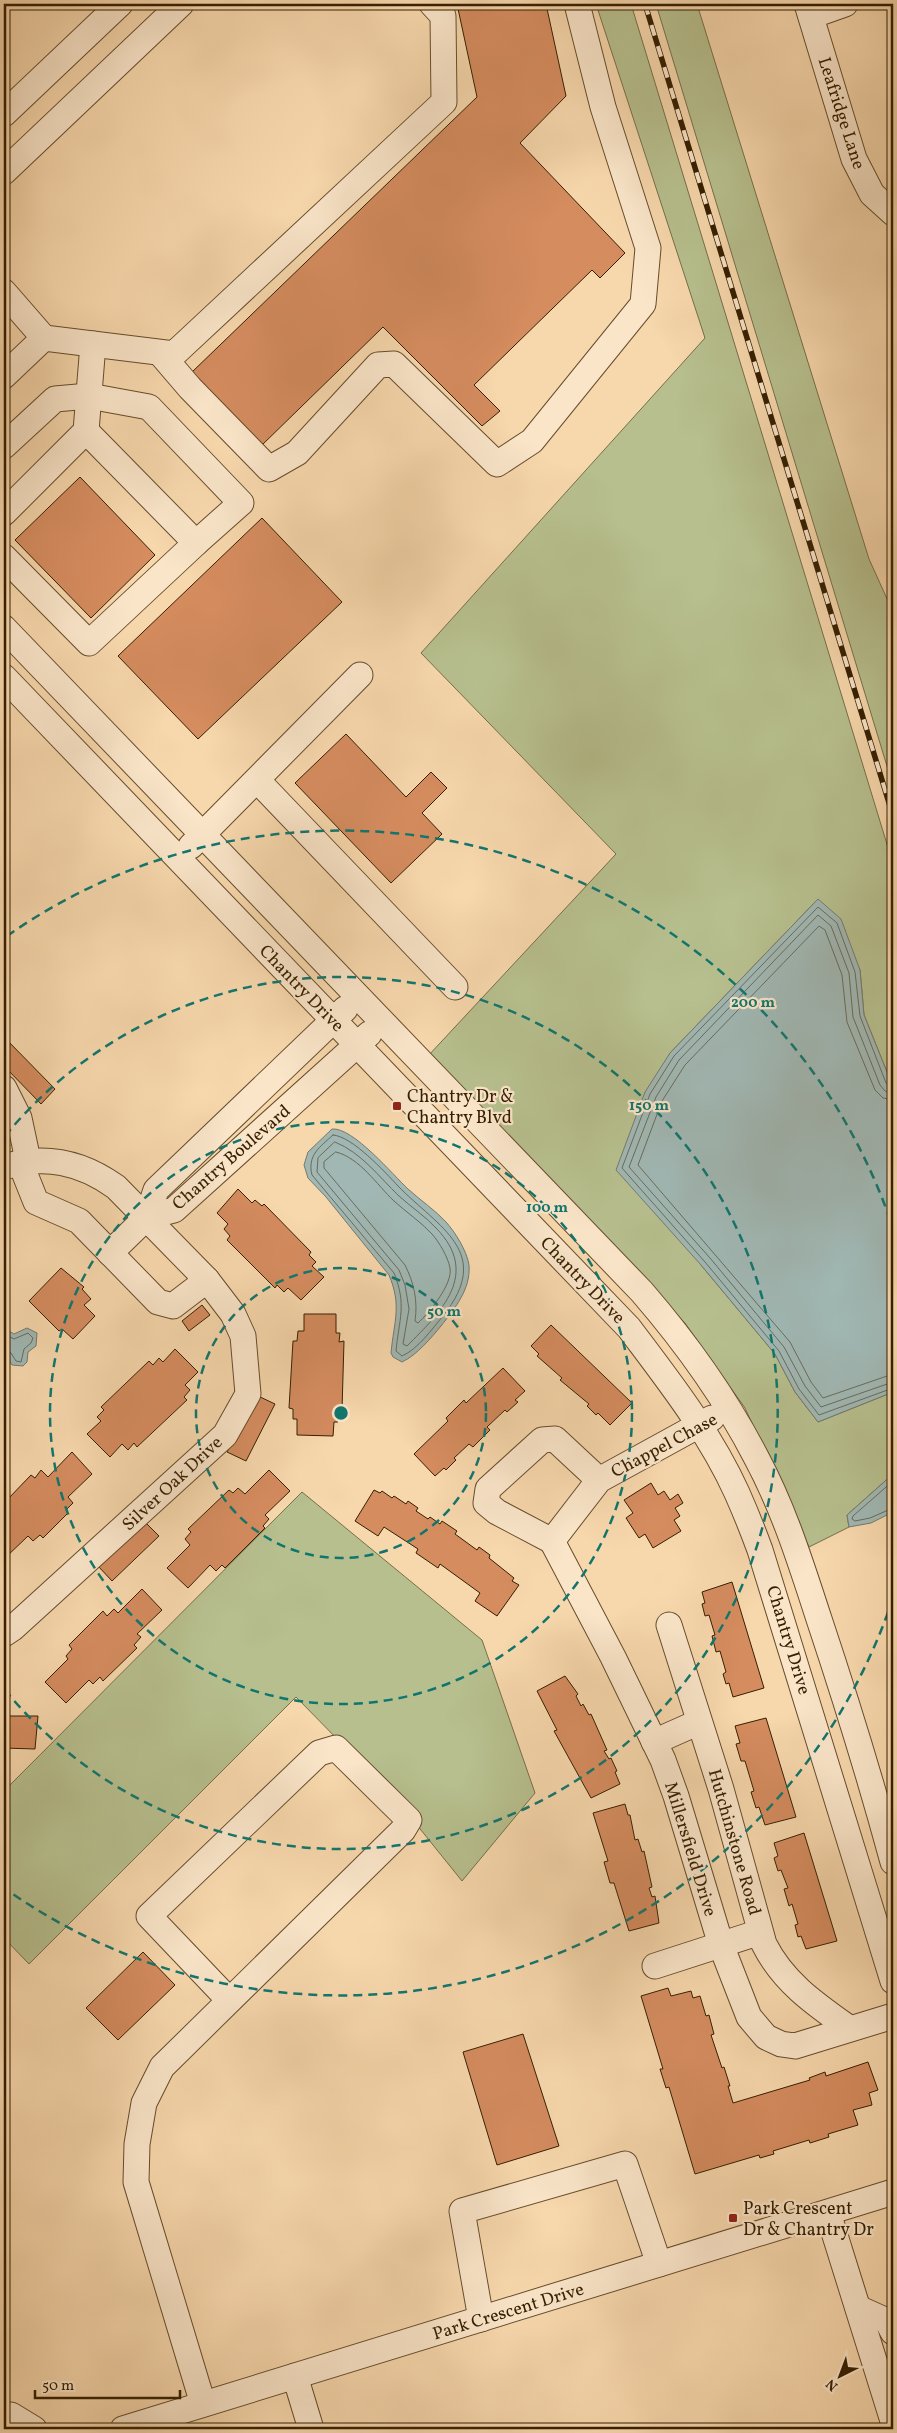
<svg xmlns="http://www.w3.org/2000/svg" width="897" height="2433" font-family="Vollkorn,serif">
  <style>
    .green { fill: #b7bf8e; stroke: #766f48 }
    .water { fill: #a0b7b3; stroke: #757a6c }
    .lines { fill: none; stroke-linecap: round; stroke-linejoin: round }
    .shore { stroke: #6a6b5a; stroke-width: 1 }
    .building { fill: #d58c5f; stroke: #351f01 }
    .minor-casing { stroke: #664d2c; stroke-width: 27 }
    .minor { stroke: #fae5c9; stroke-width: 25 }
    .rail-casing { stroke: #351f01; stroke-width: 5.5 }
    .rail { stroke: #fae5c9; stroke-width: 4; stroke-dasharray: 11; stroke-linecap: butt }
    .ring { fill: none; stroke: #0f766e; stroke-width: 2.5; stroke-dasharray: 9 6 }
    .poi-dot { fill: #8f2418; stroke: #fae5c9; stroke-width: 2 }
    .labels { text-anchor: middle; stroke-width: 4.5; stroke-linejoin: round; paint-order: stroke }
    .street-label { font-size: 18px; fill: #351f01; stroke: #fae5c9 }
    .poi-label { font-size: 18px; fill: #351f01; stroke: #fae5c9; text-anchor: start }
    .centre { fill: #0f766e; stroke: #fae5c9; stroke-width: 2.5 }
    .ring-label { font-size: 15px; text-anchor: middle; font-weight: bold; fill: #0f766e; stroke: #fae5c9; stroke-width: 4.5; stroke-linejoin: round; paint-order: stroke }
  </style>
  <rect width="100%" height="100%" fill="#f7d7ac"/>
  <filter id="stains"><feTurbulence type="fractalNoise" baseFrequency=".004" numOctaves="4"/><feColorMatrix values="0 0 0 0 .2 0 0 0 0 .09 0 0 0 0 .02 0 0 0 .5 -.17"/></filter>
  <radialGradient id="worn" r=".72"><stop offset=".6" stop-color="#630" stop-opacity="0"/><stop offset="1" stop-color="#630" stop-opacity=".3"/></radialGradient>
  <g class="green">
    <path d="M596,4H631L893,864V1087L864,1015L860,970L818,899L670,1053L701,1265L775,1354L795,1392L818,1422L893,1392V1474L847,1515L849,1527L809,1547L745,1408L685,1323L428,1056L616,854L421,653L705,338Z"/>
    <path d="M656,4H697L869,559L893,612V786Z"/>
    <path d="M302,1492L482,1640L535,1793L462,1881L396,1799L296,1697L29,1964L4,1938V1791Z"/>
  </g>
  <g class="water">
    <path d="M818,899L841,919L860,970L864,1015L893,1087V1392L818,1422L795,1392L775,1354L701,1265L616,1170L645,1092L670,1053Z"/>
    <path d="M332,1129C353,1127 393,1175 408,1189C420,1200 435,1210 446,1222C455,1232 467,1251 469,1265C471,1289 455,1308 441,1326C431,1338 417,1355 402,1362L393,1357L391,1353C394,1321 402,1306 389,1275L326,1197L308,1178L304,1165L308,1152Z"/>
    <path d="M4,1328L14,1334L27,1328L37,1333L36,1346L28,1352L27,1362L23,1366L12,1365L4,1353Z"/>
    <path d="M893,1474V1512L871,1523L849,1527L847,1515Z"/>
  </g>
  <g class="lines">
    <g class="shore">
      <path d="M893,1086L886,1083L860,1016L855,972L837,923L818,907L674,1056L650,1094L622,1168L705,1262L779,1351L799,1389L819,1415L893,1388"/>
      <path d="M893,1093L885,1091L880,1085L853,1017L849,973L831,926L818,915L679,1060L656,1097L629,1167L710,1258L784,1347L805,1386L821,1407L893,1382"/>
      <path d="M893,1100L883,1098L875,1090L847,1022L842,975L825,930L819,926L685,1065L662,1101L638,1165L790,1342L811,1382L823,1398L893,1374"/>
      <path d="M333,1135C352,1136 385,1172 398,1186C439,1228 494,1252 443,1316C432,1329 418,1349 402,1356L396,1351C399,1319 407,1305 394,1273L312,1175C307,1155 320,1147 333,1135Z"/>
      <path d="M335,1142C362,1153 379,1177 399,1196C411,1207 425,1216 436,1228C481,1274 441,1312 407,1346L403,1344L409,1309L405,1285L399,1270L317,1172L318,1158Z"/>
      <path d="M336,1152C360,1158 377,1185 394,1201C406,1212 421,1222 432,1234C439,1242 448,1257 450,1268C453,1284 429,1313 418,1323L415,1321C418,1301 414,1283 405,1265L324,1168V1162Z"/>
      <path d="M4,1334L14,1339L28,1333L33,1338L31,1343L24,1349L21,1362L16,1361L11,1353L4,1350"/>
      <path d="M893,1481L853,1516L852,1519L855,1521L870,1518L893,1508"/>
    </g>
  </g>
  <g class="building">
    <path d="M457,4H546L566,96L520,143L625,253L600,278L592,270L474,385L500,411L482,426L383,327L260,447L191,373L477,97Z"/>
    <path d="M80,477L155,555L91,618L15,540Z"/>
    <path d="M262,518L342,602L198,739L118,656Z"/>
    <path d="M346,734L406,797L431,772L447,788L422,813L442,834L391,883L295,783Z"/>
    <path d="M4,1037L55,1089L41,1104L4,1066Z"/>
    <path d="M238,1189L252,1203L255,1200L262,1206L264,1204L311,1252L309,1255L316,1262L312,1266L324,1277L301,1300L288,1288L284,1292L277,1285L275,1288L227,1240L230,1236L224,1229L228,1224L217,1213Z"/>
    <path d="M61,1268L84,1287L82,1289L91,1299L84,1305L95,1316L73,1339L62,1329L59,1331L29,1301Z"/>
    <path d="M202,1305L210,1315L189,1331L182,1321Z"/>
    <path d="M304,1314H336V1333H340L339,1342L344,1341L342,1410L338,1411V1422H334L333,1436L297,1435V1419H293V1409L289,1408L293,1341H297L298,1331H304Z"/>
    <path d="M551,1325L632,1403L610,1425L598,1413L596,1415L587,1406L589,1404L560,1380L562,1378L537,1356L539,1354L531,1346Z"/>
    <path d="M175,1349L198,1372L185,1385L190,1390L184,1397L187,1400L137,1447L134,1443L128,1450L122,1444L110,1457L87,1434L101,1421L97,1417L104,1410L101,1407L149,1361L153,1365L159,1358L163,1362Z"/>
    <path d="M503,1368L525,1391L515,1400L518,1402L507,1412L505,1410L487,1427L490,1430L473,1447L469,1444L454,1458L456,1460L446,1470L444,1468L435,1476L414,1454L448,1421L446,1418L464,1400L466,1403Z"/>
    <path d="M256,1395L275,1404L246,1461L227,1452Z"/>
    <path d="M72,1452L92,1474L68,1497L73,1503L66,1510L68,1513L43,1538L40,1535L33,1541L28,1536L4,1559V1519L7,1515L4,1508L10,1502L7,1500L31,1475L35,1478L41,1470L48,1477Z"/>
    <path d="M269,1470L290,1491L265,1515L269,1519L263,1526L265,1528L225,1568L222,1565L216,1571L210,1565L188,1588L167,1568L190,1545L185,1539L191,1532L188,1529L229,1490L233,1493L238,1488L245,1494Z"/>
    <path d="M651,1483L658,1495L664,1491L670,1500L678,1494L683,1503L675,1508L680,1516L674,1520L681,1531L653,1548L645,1534L639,1538L626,1518L633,1513L624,1500Z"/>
    <path d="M374,1490L380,1493L382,1491L392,1498L394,1496L406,1504L408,1501L418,1508L416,1511L428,1519L430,1517L440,1524L442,1521L457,1531L455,1534L477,1550L479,1547L490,1555L489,1558L514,1578L512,1581L519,1585L497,1616L475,1601L480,1593L440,1564L438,1568L416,1553L418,1549L384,1527L378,1536L355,1521Z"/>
    <path d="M144,1521L159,1536L112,1581L98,1566Z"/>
    <path d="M732,1582L764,1688L733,1697L729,1683L726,1684L723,1674L726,1672L720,1651L716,1652L712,1636L715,1635L709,1615L705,1616L702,1604L705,1603L702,1592Z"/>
    <path d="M142,1589L162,1610L137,1634L141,1637L134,1645L137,1648L103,1681L100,1677L93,1684L89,1680L66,1703L45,1682L68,1659L66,1656L72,1649L69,1645L103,1611L107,1616L114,1609L118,1613Z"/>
    <path d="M565,1676L578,1694L576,1696L581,1706L583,1704L589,1715L591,1714L607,1750L604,1751L609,1759L611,1758L617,1771L615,1772L620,1784L591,1798L554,1731L557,1730L537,1691Z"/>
    <path d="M4,1711L5,1716H38L35,1749L4,1748V1752Z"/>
    <path d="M766,1718L796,1817L765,1825L759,1807L756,1808L751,1792L754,1791L745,1761H741L736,1744L740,1743L735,1726Z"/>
    <path d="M625,1804L628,1815H630L635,1840L638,1839L642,1852L644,1851L652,1887L649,1888L652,1897L655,1896L659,1923L629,1931L614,1883H610L604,1862L608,1861L593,1813Z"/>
    <path d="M804,1833L837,1941L806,1949L801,1936L798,1937L795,1925L798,1924L792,1904L789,1906L784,1889L788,1888L781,1870L778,1871L774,1858L778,1856L774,1843Z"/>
    <path d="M143,1952L175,1985L118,2040L86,2008Z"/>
    <path d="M668,1988L671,1996L691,1991L693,1998L700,1996L706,2016L709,2015L714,2034L711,2035L722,2068L724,2067L730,2086H728L733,2103L810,2080L809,2078L825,2072L826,2076L868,2062L878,2090L869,2093L872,2105L853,2110L858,2125L828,2134L829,2137L810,2143L809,2140L773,2151L774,2154L760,2158L759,2155L695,2174L669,2087L666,2088L660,2069H663L641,1996Z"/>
    <path d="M523,2034L559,2146L497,2165L463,2052Z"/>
  </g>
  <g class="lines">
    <defs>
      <g id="minor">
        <path d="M807,4L854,159L872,194L893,213"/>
        <path d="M811,16L845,4"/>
        <path d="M4,114L120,4"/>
        <path d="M4,172L181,4"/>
        <path d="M4,292L44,338L4,376"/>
        <path d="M44,338L174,354L444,102L443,16L432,4"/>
        <path d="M160,353L190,388L269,469L297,453L378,365L394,364L497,464L532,441L643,304L648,248L603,107L577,4"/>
        <path d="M4,446L55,399L89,396L149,407L241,503L196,543"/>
        <path d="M4,513L86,431L93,344"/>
        <path d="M4,557L89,643L196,543L86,431"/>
        <path d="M4,628L642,1292C686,1343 725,1397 756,1457C784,1509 801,1564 819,1619C846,1700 871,1781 893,1862"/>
        <path d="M4,677L629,1328C668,1380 710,1433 737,1493C745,1511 753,1531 760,1550L893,1981"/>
        <path d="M257,780L455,987"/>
        <path d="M191,846L360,675"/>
        <path d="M4,1088L19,1118L28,1160"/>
        <path d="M20,1162L36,1202L79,1221L158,1302L173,1306L207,1280"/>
        <path d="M4,1167C45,1154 81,1162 116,1187L207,1280L233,1314L243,1336L248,1394L225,1435L13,1628L4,1634"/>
        <path d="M147,1217L156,1190L345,1009"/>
        <path d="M110,1253L147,1217L174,1210L369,1034"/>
        <path d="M599,1480L555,1439L542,1440L488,1489L486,1503L497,1512L552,1541L599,1480L712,1418"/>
        <path d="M552,1541L613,1657L663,1760L676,1796L721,1945L749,2017L766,2037L781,2044L795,2046L893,2016"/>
        <path d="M669,1625L721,1789L764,1944C783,1982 815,2004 849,2028"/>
        <path d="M654,1742L699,1722"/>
        <path d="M655,1966L760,1932"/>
        <path d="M828,2213L893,2421"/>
        <path d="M858,2308L887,2321L893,2332"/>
        <path d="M481,2319L462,2211L625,2164L659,2264"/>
        <path d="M295,2376L311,2429"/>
        <path d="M203,2404L136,2182L137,2144L144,2103L162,2067L403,1830L409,1820L336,1748L319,1753L149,1916L229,2000"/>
        <path d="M4,2415H11L34,2429"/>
        <path d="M123,2429L893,2192"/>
      </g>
    </defs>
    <use href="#minor" class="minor-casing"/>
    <use href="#minor" class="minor"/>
    <defs>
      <path id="rail" d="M645,4L893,816"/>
    </defs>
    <use href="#rail" class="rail-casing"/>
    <use href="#rail" class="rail"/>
  </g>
  <g class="ring">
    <circle cx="341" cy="1413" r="145"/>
    <circle cx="341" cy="1413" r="291"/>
    <path d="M5 1136A436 436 0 1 1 5 1690"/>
    <path d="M893 1598A582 582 0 0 1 7 1890M7 936A582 582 0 0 1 893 1228"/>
  </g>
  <g class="poi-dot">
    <rect x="392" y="1101" width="10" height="10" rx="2.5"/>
    <rect x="728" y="2213" width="10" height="10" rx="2.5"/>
  </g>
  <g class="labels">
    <g class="street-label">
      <text transform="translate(842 113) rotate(72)" y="6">Leafridge Lane</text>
      <text transform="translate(302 988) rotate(46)" y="6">Chantry Drive</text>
      <text transform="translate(231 1157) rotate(-41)" y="6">Chantry Boulevard</text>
      <text transform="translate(583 1280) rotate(46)" y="6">Chantry Drive</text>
      <text transform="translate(664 1445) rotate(-28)" y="6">Chappel Chase</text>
      <text transform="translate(172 1483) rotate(-43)" y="6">Silver Oak Drive</text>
      <text transform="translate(789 1640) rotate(73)" y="6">Chantry Drive</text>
      <text transform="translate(735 1842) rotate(74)" y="6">Hutchinstone Road</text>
      <text transform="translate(691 1849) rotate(73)" y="6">Millersfield Drive</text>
      <text transform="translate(508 2311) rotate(-17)" y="6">Park Crescent Drive</text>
    </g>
    <g class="poi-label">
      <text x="407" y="1102">Chantry Dr &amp;<tspan x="407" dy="21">Chantry Blvd</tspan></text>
      <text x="743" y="2214">Park Crescent<tspan x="743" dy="21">Dr &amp; Chantry Dr</tspan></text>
    </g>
  </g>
  <circle cx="341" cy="1413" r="8" class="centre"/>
  <g class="ring-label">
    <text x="753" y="1007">200 m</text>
    <text x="649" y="1110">150 m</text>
    <text x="547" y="1212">100 m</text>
    <text x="444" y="1316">50 m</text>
  </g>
  <rect width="897" height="2433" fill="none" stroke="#f7d7ac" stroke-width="20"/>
  <rect x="5" y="5" width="887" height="2423" fill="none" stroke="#351f01" stroke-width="2.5"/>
  <rect x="10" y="10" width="877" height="2413" fill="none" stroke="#351f01"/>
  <g transform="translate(840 2376) rotate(222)" stroke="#fae5c9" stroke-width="4" paint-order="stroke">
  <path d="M0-4L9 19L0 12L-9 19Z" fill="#351f01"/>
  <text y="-8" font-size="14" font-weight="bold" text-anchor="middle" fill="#351f01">N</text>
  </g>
  <path d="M35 2390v8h145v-8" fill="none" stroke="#351f01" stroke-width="2.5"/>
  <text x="42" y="2390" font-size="15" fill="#351f01" stroke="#fae5c9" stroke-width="4" paint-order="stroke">50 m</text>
  <rect width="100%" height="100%" filter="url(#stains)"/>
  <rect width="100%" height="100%" fill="url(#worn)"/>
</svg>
